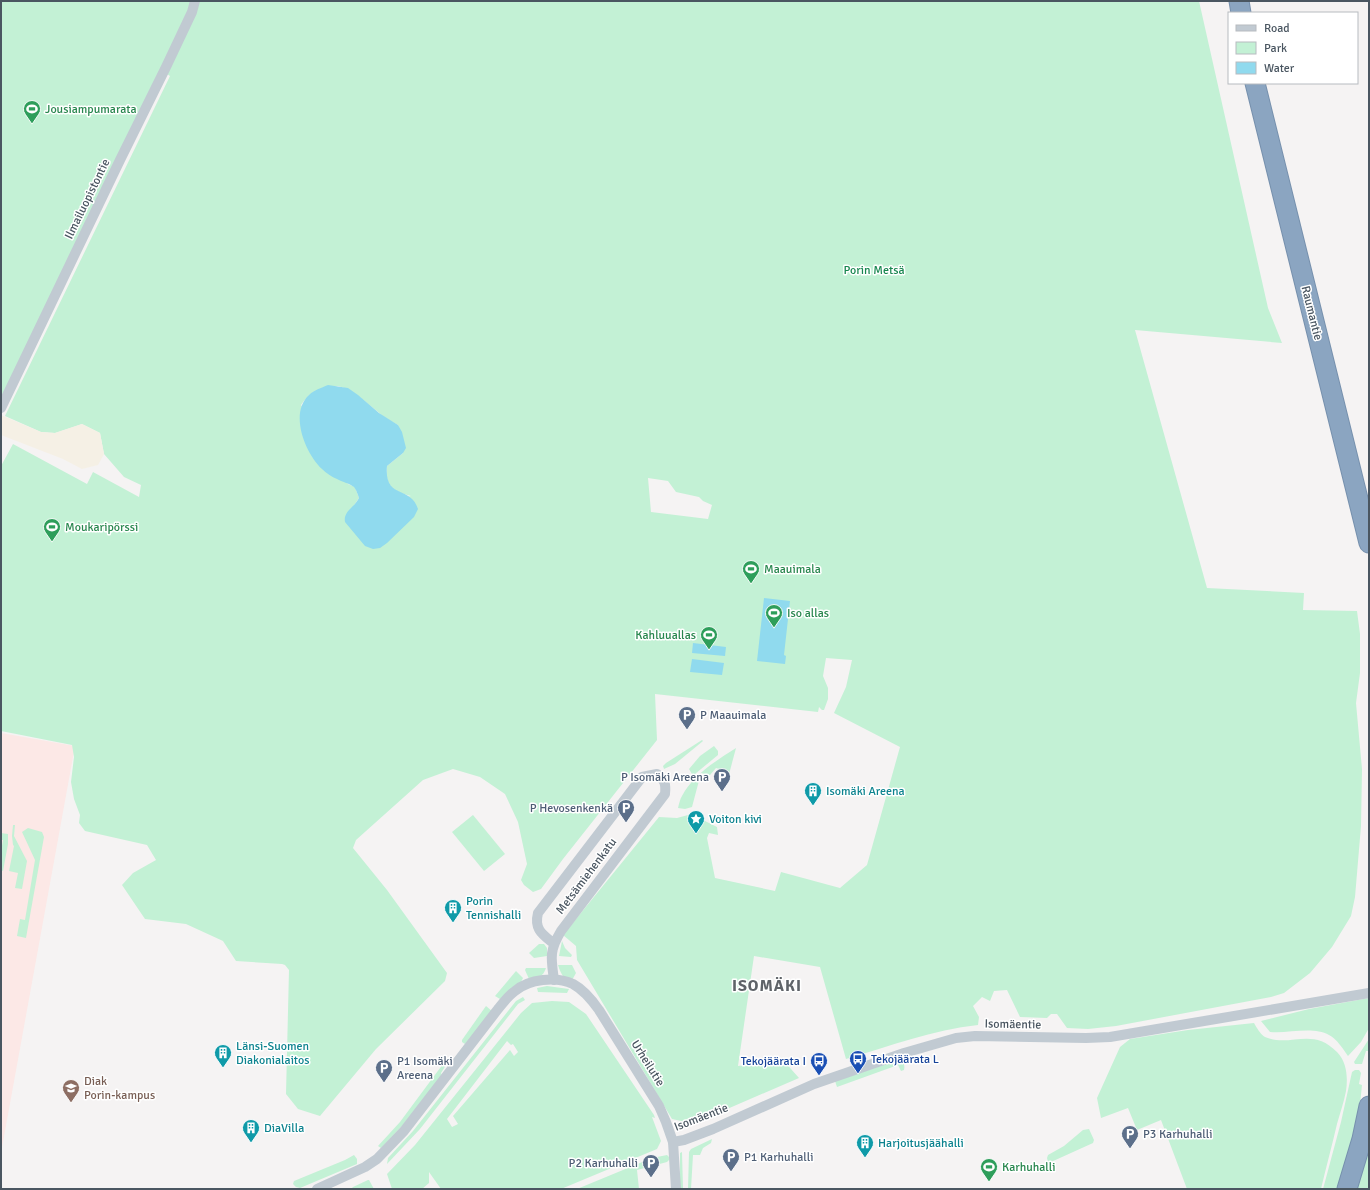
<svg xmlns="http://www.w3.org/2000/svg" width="1370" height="1190" font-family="Signika,sans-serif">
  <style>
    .medical { fill: #fce8e6 }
    .green { fill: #c3f1d5; fill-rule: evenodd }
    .sand { fill: #f5f0e5 }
    .water { fill: #90daee }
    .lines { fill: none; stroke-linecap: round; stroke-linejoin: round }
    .highway-casing { stroke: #7690ad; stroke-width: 21 }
    .street { stroke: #c1cad2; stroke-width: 10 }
    .highway { stroke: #8ba5c1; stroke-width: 19 }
    .labels { text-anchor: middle; stroke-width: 3; stroke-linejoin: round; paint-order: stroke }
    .leisure-label { font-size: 12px; fill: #27864d; stroke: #fff; text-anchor: start }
    .street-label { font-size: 12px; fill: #4a5661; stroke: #fff }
    .park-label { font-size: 12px; fill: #17864f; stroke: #fff }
    .service-label { font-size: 12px; fill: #4e5e75; stroke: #fff; text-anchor: start }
    .culture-label { font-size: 12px; fill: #0d838f; stroke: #fff; text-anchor: start }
    .transit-label { font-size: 12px; fill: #164399; stroke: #fff; text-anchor: start }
    .education-label { font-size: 12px; fill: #785e54; stroke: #fff; text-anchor: start }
    .district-label { font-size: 16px; font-weight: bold; letter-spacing: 1px; fill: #5f6368; stroke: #fff }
  </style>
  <rect width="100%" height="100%" fill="#f5f3f3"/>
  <path class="medical" d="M1,733L75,746L1,1153Z"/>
  <g class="green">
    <path d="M1,1H1199L1268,308L1282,343L1135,330L1207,588L1304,593L1303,610L1357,611L1360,634V673L1356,703L1362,769L1361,826L1355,897L1351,916L1332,947L1310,973L1284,993L1271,997L1116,1026L1088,1029L1067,1028L1057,1014H1051L1047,1018L1020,1017L1007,990L994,991L990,1001L982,997L973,1006L979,1017L978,1025C933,1030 890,1046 846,1059L820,967L754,956L738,1066L783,1060L799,1078L711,1116L686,1122L672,1119L577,960L576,946L563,935L659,817L677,818L688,815L703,820L717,827L718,835L709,833L707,838L715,878L775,891L781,872L840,888L867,865L900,747L834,713L846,687L852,660L826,658L823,676L828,688V699L824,710H822L819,707L818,712L655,694L657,740L563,859L541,889L533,892L524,885L521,880L527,864L518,822L505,794L480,777L453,769L423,780L356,840L353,848L387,890L447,973L445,981L376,1049L320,1116L298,1109L286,1094L289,970L285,965L282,964L236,961L223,941L186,924L145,919L122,885L133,873L156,860L147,845L85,831L79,823L80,815L74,799L71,782L74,757L72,745L1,731V466L13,444L87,484L93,472L139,497L141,485L124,477L104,454L100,433L82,424L55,433L41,432L5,416L170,76L164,72L1,404ZM338,386C354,390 364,401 377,411C383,417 391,421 398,425L403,453L387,466C385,486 392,491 411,496L353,507L359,498L355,487L348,484L301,405C313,388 319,389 338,386ZM648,478L668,481L676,492L699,497L703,501L712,505L708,519L651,512Z"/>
    <path d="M702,740L703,741L675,764L664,769L663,766L666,763Z"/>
    <path d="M714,746L718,751V755L695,774H692L689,769L700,756Z"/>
    <path d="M736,748L728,778L721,776L723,770L716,768L710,775L701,773L692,807L685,809L678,808C679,804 680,799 682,796C693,775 717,760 736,748Z"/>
    <path d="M473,815L505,854L484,871L452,832Z"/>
    <path d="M13,825H15L14,836L27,861L22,889L15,888L18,873L9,871L14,846L13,845L12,836Z"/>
    <path d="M28,828L42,832L44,837L26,938L17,936L20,919L25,920L35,860L22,832Z"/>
    <path d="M1,833L8,834V844L3,871L1,870V851L3,840H1Z"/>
    <path d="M562,941L565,948L572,955L571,957L559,956Z"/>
    <path d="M539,944H544L547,948V956L534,958L529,953Z"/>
    <path d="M558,965H572L576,973L571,982C563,978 561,974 558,965Z"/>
    <path d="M526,968H546C543,977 538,978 529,979L525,970Z"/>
    <path d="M516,971L523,978L521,982L500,999L495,996Z"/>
    <path d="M547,986L569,989L567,993L538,992L537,988Z"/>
    <path d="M523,997L525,1000L518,1004L420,1129L387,1164L388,1158L413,1131L516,1001Z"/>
    <path d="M1369,998V1028L1361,1042L1348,1056C1343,1049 1337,1039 1329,1035C1313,1026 1287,1034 1270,1032L1261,1021L1309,1009Z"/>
    <path d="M552,1001L569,1002L586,1014L654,1115L655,1118L652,1117L661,1141L657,1149L561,1189H441L429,1172V1183L422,1189H392L387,1174L415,1145L521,1013L532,1003ZM507,1041L511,1045L513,1044L518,1052L514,1056L510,1050L453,1116L458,1124L452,1127L447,1119Z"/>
    <path d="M486,1006L493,1012L465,1044L462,1042V1040Z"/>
    <path d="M1254,1023C1257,1028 1260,1034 1265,1037C1290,1048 1312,1026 1337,1052C1347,1062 1348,1078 1346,1091C1344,1102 1340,1113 1337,1124C1332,1146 1326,1167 1321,1189H1187L1161,1120L1137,1130L1128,1108L1101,1118L1097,1098L1120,1047L1130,1039L1188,1030Z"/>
    <path d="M1369,1039V1051H1366L1362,1064H1355L1354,1062Z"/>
    <path d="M446,1060L448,1062L441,1073L442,1076L402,1126L381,1148L378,1146L400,1122Z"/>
    <path d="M899,1060H902C904,1064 905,1066 904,1070L901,1071L898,1065L837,1087L835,1081Z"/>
    <path d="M1355,1070H1359L1361,1073L1359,1084L1362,1085L1359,1114L1340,1189H1323L1341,1122L1352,1072Z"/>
    <path d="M1089,1129L1094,1140L1093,1143L1051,1162H1048L1047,1158L1048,1155L1064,1146L1083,1130Z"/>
    <path d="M712,1139L711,1143L703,1148L700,1155H693L691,1189H688L689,1152L691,1149Z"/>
    <path d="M1369,1140V1189H1357Z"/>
    <path d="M682,1152L683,1189H680V1153Z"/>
    <path d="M354,1155L357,1159V1164L300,1188L296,1187L293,1184L294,1181L345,1160Z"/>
    <path d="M667,1155L669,1157V1160L667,1162L637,1170L639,1189H577L652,1158Z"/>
    <path d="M368,1180H369L374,1189H351L353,1187Z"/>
  </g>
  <path class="sand" d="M1,415L41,432L55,433L82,424L100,433L104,454L98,465L82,469L63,459L1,435Z"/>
  <g class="water">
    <path d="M328,385L348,388L358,395L379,413L398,425L402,432L406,448L403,453L387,466C384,500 411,485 418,509L414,517L387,543L380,548L373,549L365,546L345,522C343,511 355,507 359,498C358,495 356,489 354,487C349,483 342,482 337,479C332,477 326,473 322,469C305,453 289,413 309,395C314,390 321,388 328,385Z"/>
    <path d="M764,598L790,601L784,655L786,656L785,664L757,661Z"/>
    <path d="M693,643L726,647L725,656L692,653Z"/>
    <path d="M692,659L724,663L722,675L690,672Z"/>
  </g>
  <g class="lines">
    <defs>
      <g id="highway">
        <path d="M1239,1L1241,13"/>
        <path d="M1255,83L1369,543"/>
        <path d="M1347,1189L1362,1139L1369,1106"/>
      </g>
    </defs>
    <use href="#highway" class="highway-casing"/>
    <g class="street">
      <path d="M1,408L120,160L166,67L192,12L195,1"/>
      <path d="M553,943C542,934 534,929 538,913L642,777L657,774C665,779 666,785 665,794L561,931C549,951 551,958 554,980"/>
      <path d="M673,1142L684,1140L713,1129L814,1084L904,1053L956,1038L975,1036L1086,1038L1110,1037L1369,993"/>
      <path d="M317,1189L365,1167L377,1159L404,1131L498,1009C503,1003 508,996 515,991C529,979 556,976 573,984C584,990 592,1000 599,1010L659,1106L666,1122L673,1142L676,1189"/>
    </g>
    <use href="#highway" class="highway"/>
  </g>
  <defs>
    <symbol id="stadium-pin" viewBox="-11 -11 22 30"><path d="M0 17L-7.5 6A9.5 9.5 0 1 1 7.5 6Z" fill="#2e9e5b" stroke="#fff"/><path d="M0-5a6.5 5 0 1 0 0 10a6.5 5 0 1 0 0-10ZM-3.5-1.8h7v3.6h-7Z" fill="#fff"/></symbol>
    <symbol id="parking-pin" viewBox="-11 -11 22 30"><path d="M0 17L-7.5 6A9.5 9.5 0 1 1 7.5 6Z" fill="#5c6f8a" stroke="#fff"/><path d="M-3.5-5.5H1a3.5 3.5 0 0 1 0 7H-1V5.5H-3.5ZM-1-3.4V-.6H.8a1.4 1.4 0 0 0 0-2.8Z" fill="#fff"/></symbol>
    <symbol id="building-pin" viewBox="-11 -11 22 30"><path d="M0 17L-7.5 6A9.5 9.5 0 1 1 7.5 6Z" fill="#0f9aa8" stroke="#fff"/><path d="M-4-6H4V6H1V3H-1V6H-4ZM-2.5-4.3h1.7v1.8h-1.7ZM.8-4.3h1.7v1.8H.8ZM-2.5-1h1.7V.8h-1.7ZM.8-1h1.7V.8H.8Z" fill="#fff"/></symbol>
    <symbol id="sight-pin" viewBox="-11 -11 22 30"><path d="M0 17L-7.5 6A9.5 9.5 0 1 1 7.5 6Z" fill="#0f9aa8" stroke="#fff"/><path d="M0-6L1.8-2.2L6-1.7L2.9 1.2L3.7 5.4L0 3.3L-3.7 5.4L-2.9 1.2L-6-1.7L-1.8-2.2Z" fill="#fff"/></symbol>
    <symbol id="bus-pin" viewBox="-11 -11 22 30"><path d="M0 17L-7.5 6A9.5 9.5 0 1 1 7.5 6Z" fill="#1a4fb4" stroke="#fff"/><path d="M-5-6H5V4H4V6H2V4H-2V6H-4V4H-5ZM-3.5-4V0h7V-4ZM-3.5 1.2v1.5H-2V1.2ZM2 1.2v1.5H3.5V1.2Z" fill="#fff"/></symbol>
    <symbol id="university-pin" viewBox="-11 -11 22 30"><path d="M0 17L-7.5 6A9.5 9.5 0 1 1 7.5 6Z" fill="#8d6e63" stroke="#fff"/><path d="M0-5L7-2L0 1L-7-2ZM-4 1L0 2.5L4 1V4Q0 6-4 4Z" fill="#fff"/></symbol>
  </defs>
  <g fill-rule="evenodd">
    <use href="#stadium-pin" x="22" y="99" width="20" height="27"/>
    <use href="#stadium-pin" x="42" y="517" width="20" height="27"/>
    <use href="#stadium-pin" x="741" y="559" width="20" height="27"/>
    <use href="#stadium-pin" x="764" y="603" width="20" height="27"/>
    <use href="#stadium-pin" x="699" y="625" width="20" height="27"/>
    <use href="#parking-pin" x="677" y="705" width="20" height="27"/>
    <use href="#parking-pin" x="712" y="767" width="20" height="27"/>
    <use href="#building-pin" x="803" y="781" width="20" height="27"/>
    <use href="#parking-pin" x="616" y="798" width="20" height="27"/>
    <use href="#sight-pin" x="686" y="809" width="20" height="27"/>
    <use href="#building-pin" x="443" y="898" width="20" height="27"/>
    <use href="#building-pin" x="213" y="1043" width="20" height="27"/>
    <use href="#bus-pin" x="848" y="1049" width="20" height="27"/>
    <use href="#bus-pin" x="809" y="1051" width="20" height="27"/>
    <use href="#parking-pin" x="374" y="1058" width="20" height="27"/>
    <use href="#university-pin" x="61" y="1078" width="20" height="27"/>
    <use href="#building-pin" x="241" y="1118" width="20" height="27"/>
    <use href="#parking-pin" x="1120" y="1124" width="20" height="27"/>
    <use href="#building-pin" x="855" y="1133" width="20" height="27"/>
    <use href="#parking-pin" x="721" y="1147" width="20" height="27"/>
    <use href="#parking-pin" x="641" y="1153" width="20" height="27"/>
    <use href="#stadium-pin" x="979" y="1157" width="20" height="27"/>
  </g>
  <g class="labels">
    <g class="leisure-label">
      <text x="45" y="113">Jousiampumarata</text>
      <text x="65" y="531">Moukaripörssi</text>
      <text x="764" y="573">Maauimala</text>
      <text x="787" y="617">Iso allas</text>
      <text x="696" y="639" text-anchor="end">Kahluuallas</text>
      <text x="1002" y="1171">Karhuhalli</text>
    </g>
    <g class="street-label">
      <text transform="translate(87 199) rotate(-64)" y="4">Ilmailuopistontie</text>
      <text transform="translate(1312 313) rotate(76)" y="4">Raumantie</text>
      <text transform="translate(586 876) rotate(-53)" y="4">Metsämiehenkatu</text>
      <text transform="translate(1013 1024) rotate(1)" y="4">Isomäentie</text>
      <text transform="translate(648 1063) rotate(58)" y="4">Urheilutie</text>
      <text transform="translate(701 1117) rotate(-21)" y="4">Isomäentie</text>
    </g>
    <g class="park-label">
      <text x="874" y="274">Porin Metsä</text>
    </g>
    <g class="service-label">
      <text x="700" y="719">P Maauimala</text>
      <text x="709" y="781" text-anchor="end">P Isomäki Areena</text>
      <text x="613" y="812" text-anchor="end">P Hevosenkenkä</text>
      <text x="397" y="1065">P1 Isomäki<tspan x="397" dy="14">Areena</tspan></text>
      <text x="1143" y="1138">P3 Karhuhalli</text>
      <text x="744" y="1161">P1 Karhuhalli</text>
      <text x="638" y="1167" text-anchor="end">P2 Karhuhalli</text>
    </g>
    <g class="culture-label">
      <text x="826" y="795">Isomäki Areena</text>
      <text x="709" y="823">Voiton kivi</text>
      <text x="466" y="905">Porin<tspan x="466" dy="14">Tennishalli</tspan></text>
      <text x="236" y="1050">Länsi-Suomen<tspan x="236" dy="14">Diakonialaitos</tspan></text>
      <text x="264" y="1132">DiaVilla</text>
      <text x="878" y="1147">Harjoitusjäähalli</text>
    </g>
    <g class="transit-label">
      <text x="871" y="1063">Tekojäärata L</text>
      <text x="806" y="1065" text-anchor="end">Tekojäärata I</text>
    </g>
    <g class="education-label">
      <text x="84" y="1085">Diak<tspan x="84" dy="14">Porin-kampus</tspan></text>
    </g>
    <g class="district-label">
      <text x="767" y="991">ISOMÄKI</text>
    </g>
  </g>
  <rect width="1370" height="1190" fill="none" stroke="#4a5661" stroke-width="4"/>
  <rect x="1228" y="12" width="130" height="72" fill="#ffffff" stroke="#b7bbc0"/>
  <rect x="1236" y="25" width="20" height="6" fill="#c1cad2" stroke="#b7bbc0"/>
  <text x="1264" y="32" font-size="12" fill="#4a5661">Road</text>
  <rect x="1236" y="42" width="20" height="12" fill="#c3f1d5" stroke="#b7bbc0"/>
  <text x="1264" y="52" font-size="12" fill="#4a5661">Park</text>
  <rect x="1236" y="62" width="20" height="12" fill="#90daee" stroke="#b7bbc0"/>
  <text x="1264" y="72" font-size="12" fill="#4a5661">Water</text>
</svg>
